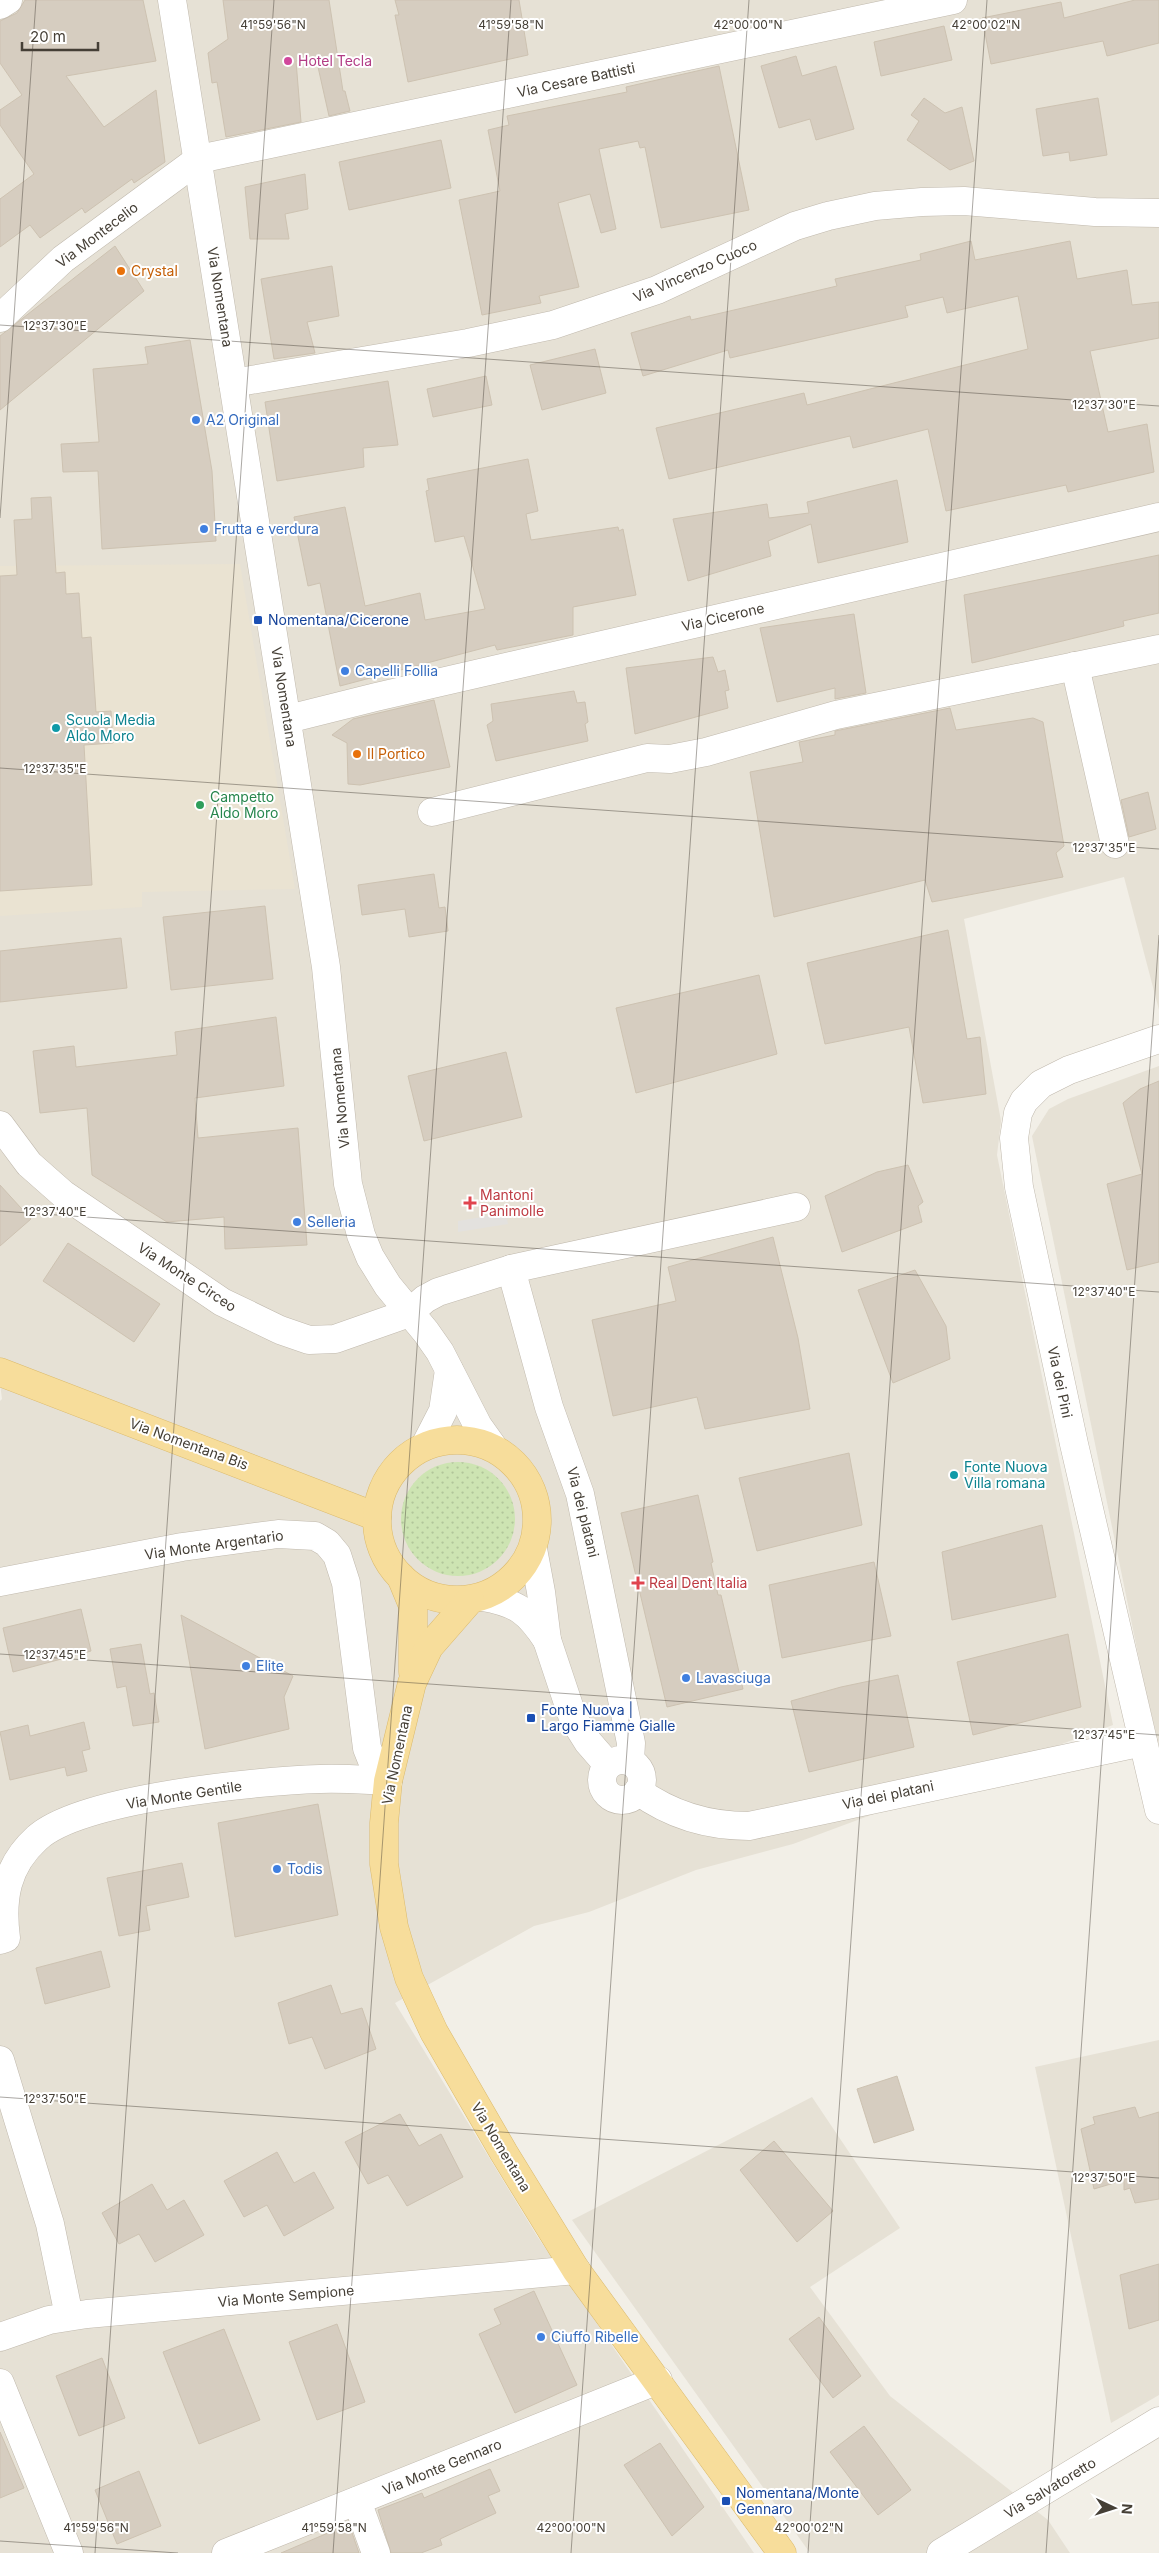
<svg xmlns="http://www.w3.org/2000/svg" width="1159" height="2553" font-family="Inter,sans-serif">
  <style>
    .residential { fill: #e6e1d5 }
    .education { fill: #eae3d2 }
    .grass { fill: url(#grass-dots) }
    .parking { fill: #e3e1de }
    .building { fill: #d6cdc0; stroke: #cdc2b1 }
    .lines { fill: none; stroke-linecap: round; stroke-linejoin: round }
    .minor-casing { stroke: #c0b9ad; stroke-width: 29 }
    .major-casing { stroke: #dbba6c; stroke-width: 29 }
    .minor { stroke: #fff; stroke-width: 28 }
    .major { stroke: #f7dd9b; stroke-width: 28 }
    .ticks { fill: none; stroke: #453f36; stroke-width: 1; stroke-opacity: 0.45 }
    .hotel-dot { fill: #d1479c; stroke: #fff; stroke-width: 2 }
    .food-dot { fill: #e8710a; stroke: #fff; stroke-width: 2 }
    .shop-dot { fill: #3f7fe0; stroke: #fff; stroke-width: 2 }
    .transit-dot { fill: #1a4fb4; stroke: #fff; stroke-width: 2 }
    .culture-dot { fill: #0f9aa8; stroke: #fff; stroke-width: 2 }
    .leisure-dot { fill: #2e9e5b; stroke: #fff; stroke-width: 2 }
    .health-dot { fill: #e0444e; stroke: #fff; stroke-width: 2 }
    .labels { text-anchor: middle; stroke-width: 4; stroke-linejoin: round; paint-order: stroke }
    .hotel-label { font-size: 14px; fill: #b23c85; stroke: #fff; text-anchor: start }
    .street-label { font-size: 14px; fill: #453f36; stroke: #fff }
    .food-label { font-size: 14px; fill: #c56008; stroke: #fff; text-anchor: start }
    .shop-label { font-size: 14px; fill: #366cbe; stroke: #fff; text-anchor: start }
    .transit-label { font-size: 14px; fill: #164399; stroke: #fff; text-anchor: start }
    .culture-label { font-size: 14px; fill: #0d838f; stroke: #fff; text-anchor: start }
    .leisure-label { font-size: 14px; fill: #27864d; stroke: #fff; text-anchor: start }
    .health-label { font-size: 14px; fill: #be3a42; stroke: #fff; text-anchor: start }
    .ticks-label { font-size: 12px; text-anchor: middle; fill: #453f36; stroke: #fff; stroke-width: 4; stroke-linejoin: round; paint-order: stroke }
  </style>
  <defs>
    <pattern id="grass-dots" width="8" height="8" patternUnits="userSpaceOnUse" patternTransform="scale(1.25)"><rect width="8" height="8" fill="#cde4b2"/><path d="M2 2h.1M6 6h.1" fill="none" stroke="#b1c59a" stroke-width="1.8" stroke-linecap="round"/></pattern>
  </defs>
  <rect width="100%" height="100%" fill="#f2efe7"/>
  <g class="residential">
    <path d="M0,0H1159V1010L1124,877L964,919L1001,1121L997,1155L1113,1725L793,1844L696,1870L589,1912L534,1926L395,2003L537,2236L754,2553H0V1401L2,1399L0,1384Z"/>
    <path d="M1159,1066V1745L1145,1688L1032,1136L1049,1109L1068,1099Z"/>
    <path d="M1159,2040V2395L1111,2423L1035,2067Z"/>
    <path d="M812,2097L900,2228L810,2287L890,2396L1048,2520L1070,2553H810L572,2220Z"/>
  </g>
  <path class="education" d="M240,564L295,889L142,892V907L0,916V566Z"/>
  <circle class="grass" cx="458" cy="1519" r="57"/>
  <path class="parking" d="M506,1213L508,1224L458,1232V1221Z"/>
  <g class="building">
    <path d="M25,0H143L156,61L66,76L104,127L156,90L165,162L134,183L132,179L85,213L82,208L40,238L30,225L0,247V199L34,174L0,125V110L22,95L0,63V21L17,13Z"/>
    <path d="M223,0H329L343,91H345L350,111L329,116L316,58L296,61L301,122L226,137L217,82L212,83L208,53L228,39Z"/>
    <path d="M395,0H519L528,55L408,82L395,15H399Z"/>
    <path d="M1135,0H1159V43L1107,56L1103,41L991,64L982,18L1061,2L1064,18Z"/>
    <path d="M944,26L952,60L881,76L874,42Z"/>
    <path d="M796,56L802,76L836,66L854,129L816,140L810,119L779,128L761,66Z"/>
    <path d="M719,66L749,210L661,228L645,147L640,148L638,141L599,149L616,229L601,233L590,194L558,203L579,287L539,296L541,303L482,315L459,200L500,191L488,130L509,125L507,116L627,92L626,87Z"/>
    <path d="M924,98L945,113L962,107L974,161L950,170L907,140L919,121L911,115Z"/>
    <path d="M1098,98L1107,155L1070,161L1069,152L1043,156L1036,109Z"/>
    <path d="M441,140L451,188L349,210L339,162Z"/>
    <path d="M305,174L308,209L285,214L289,239H250L245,187Z"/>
    <path d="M971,241L975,260L1070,241L1077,279L1127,270L1132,305L1159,302V338L1090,351L1108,432L1147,424L1154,472L1068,492L1066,485L946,511L928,429L853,448L850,436L669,479L656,428L804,393L807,405L1028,349L1018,296L947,313L943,297L905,306L908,317L730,358L728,350L643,376L631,333L690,316L691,320L837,286L835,279L921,260L920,254Z"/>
    <path d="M115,246L144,291L0,410V336Z"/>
    <path d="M332,266L339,316L307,322L315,353L274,359L261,279Z"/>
    <path d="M190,340L212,471L216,541L102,549L98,471L63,472L61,444L99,442L93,369L148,364L145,347Z"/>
    <path d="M595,349L606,393L542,410L530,365Z"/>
    <path d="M486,376L492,405L433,417L427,389Z"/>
    <path d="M388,381L398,445L363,448L364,467L277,481L265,402Z"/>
    <path d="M528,459L538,511L526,514L531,540L618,527L619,531L623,529L636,595L573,607V635L497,650L495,645L340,686L320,583L308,586L294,517L345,507L365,606L420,593L425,620L485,609L464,536L435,542L426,491L429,490L427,479Z"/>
    <path d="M897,480L908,542L818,563L811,524L768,541L771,556L688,581L673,519L767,504L769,518L809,513L807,502Z"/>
    <path d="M51,497L56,573L65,572L66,594L79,593L82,638L91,637L96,712L111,711L113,743L84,745L92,885L0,891V576L17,575L14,520L32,519L31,498Z"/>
    <path d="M1159,555V613L1123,621L1124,626L972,663L964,595Z"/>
    <path d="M854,614L866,693L835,699V688L777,702L760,628Z"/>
    <path d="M713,657L718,672L725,670L729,690L725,691L728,708L635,734L626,668Z"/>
    <path d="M574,691L577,703L585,702L588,722L585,724L588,741L496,761L487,725L493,721L491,704Z"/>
    <path d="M434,700L450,767L360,785L348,784L347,743L332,735L353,719Z"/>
    <path d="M950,708L956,730L1033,718L1043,722L1064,846L1056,853L1063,877L932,902L925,880L774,917L750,772L803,762L799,742L835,735V731Z"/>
    <path d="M1148,792L1156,829L1129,837L1121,800Z"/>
    <path d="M434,874L439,908L445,907L448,931L409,937L405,909L362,915L358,885Z"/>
    <path d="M265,906L273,979L171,990L163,917Z"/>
    <path d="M948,930L967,1039L980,1037L986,1094L923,1103L909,1027L825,1044L807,963Z"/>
    <path d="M121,938L127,988L0,1002V951Z"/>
    <path d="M759,975L777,1054L636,1093L616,1008Z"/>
    <path d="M276,1017L284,1086L195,1098L198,1138L298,1128L307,1245L225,1249L224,1217L167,1222L92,1175L87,1108L40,1113L33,1051L74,1046L76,1067L177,1055L175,1032Z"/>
    <path d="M506,1052L522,1117L424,1141L408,1076Z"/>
    <path d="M1159,1081V1262L1127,1270L1107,1184L1142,1174L1123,1103L1140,1089Z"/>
    <path d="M908,1165L923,1202L918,1206L922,1222L842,1252L825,1196L877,1172Z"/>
    <path d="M0,1185L31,1219L0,1246Z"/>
    <path d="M773,1237L798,1338L810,1409L705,1429L697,1397L613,1416L592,1320L676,1301L668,1267Z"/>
    <path d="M68,1243L160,1304L134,1342L43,1281Z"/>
    <path d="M915,1270L946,1326L950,1359L893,1383L858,1290Z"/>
    <path d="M849,1453L862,1525L757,1551L739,1478Z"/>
    <path d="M698,1495L713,1562L711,1563L718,1595H721L743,1689L667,1707L621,1513Z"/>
    <path d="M1042,1525L1056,1597L952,1620L942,1552Z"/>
    <path d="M874,1562L891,1636L782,1658L769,1585Z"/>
    <path d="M81,1609L91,1651L13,1672L3,1628Z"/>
    <path d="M181,1615L293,1676L284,1697L289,1729L205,1749Z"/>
    <path d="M1068,1634L1081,1707L973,1735L957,1662Z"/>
    <path d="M141,1644L150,1694L154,1693L159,1722L133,1726L126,1686L117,1688L110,1649Z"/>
    <path d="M898,1675L914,1747L809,1772L791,1701L841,1687Z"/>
    <path d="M84,1722L90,1749L82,1751L87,1771L67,1776L65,1767L10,1780L0,1732L28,1725L30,1736Z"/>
    <path d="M318,1804L338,1915L235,1937L218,1823Z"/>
    <path d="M182,1863L189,1897L146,1906L150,1930L119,1936L107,1878Z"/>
    <path d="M101,1951L110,1987L45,2004L36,1968Z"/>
    <path d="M331,1985L341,2014L362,2008L376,2049L325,2069L312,2037L289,2044L278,2003Z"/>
    <path d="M897,2076L914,2130L874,2143L857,2089Z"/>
    <path d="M1135,2107L1139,2118L1159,2112V2199L1135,2203L1130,2188L1124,2190V2180L1094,2189L1081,2129L1095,2124L1093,2117Z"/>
    <path d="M400,2114L419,2146L441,2134L463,2177L407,2206L388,2175L368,2184L345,2142Z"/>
    <path d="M774,2141L833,2211L797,2242L740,2170Z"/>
    <path d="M277,2152L294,2183L314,2172L334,2208L284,2236L267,2205L244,2217L224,2181Z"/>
    <path d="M152,2184L167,2210L184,2200L204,2235L155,2262L139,2234L119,2244L102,2213Z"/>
    <path d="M1159,2264V2320L1129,2329L1120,2275Z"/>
    <path d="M534,2291L577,2385L515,2413L479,2334L501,2324L494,2309Z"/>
    <path d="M819,2317L861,2376L833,2398L789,2339Z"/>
    <path d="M337,2324L365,2402L317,2420L289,2342Z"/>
    <path d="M224,2329L260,2420L199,2444L163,2352Z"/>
    <path d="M102,2358L125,2418L79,2436L56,2376Z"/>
    <path d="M864,2426L911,2490L878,2515L830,2452Z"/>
    <path d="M0,2432L24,2488L0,2498Z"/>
    <path d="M660,2443L704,2507L672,2536L624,2465Z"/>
    <path d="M490,2469L500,2491L488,2496L496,2513L440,2539L442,2545L421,2553H391L378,2510L422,2493L424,2498Z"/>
    <path d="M139,2471L161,2526L117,2544L95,2490Z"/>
    <path d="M349,2524L359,2553H281Z"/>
  </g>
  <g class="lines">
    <defs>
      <g id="minor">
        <path d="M172,0L326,967L348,1184L361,1235L370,1257L388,1286L426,1332L440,1352L478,1426L493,1447"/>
        <path d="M0,5L8,0"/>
        <path d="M0,318L63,259L199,159L953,0"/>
        <path d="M233,383L468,343L553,325L657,290L795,226L828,216L875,206L922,202L964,201L1095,212L1159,213"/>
        <path d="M1075,666L1115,844"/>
        <path d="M288,719L376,697L1159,517"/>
        <path d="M432,812L647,758L670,759L706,752L836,715L1159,649"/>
        <path d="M1159,1039L1069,1070L1041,1084L1024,1101L1018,1113L1014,1138L1019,1187L1074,1444L1159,1810"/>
        <path d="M0,1125L29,1164L63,1194L222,1302L280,1330L309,1340L335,1339L409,1313L425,1299L438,1292L511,1269L796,1207"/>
        <path d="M511,1269L549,1407L580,1494L631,1743L630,1761"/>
        <path d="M425,1446L443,1411L449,1370"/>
        <path d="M533,1549L541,1592L547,1640L573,1718L588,1742L608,1765"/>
        <path d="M0,1582L182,1547L278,1534L315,1536L327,1543L337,1555L346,1583L367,1748L373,1763L388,1781"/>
        <path d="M483,1597C517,1603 528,1611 547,1640"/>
        <circle cx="622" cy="1780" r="20"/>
        <path d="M638,1791C671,1815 709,1826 749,1826L1143,1742"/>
        <path d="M0,1940L6,1938C1,1899 6,1866 37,1838C81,1798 258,1781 320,1779C343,1778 365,1780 388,1781"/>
        <path d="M0,2060L50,2224L69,2316"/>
        <path d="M0,2337L49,2320L87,2314L576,2270"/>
        <path d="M0,2383L69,2553"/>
        <path d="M357,2501L376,2553"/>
        <path d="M226,2553L658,2380"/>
        <path d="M941,2553L1159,2421"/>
      </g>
      <g id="major">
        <path d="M0,1372L377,1517"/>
        <circle cx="457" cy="1520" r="80"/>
        <path d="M401,1577L413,1606V1672"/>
        <path d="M470,1600L429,1647L412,1683L388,1781L384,1823V1864L394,1927L409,1978L434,2032L504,2153L576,2270L782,2553"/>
      </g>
    </defs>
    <use href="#minor" class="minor-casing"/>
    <use href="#major" class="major-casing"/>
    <use href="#minor" class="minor"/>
    <use href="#major" class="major"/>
  </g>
  <path class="ticks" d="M0,325L1159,406M0,518L36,0M0,768L1159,849M0,1211L1159,1292M0,1654L1159,1735M0,2097L1159,2178M0,2541L178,2553M95,2553L274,0M333,2553L511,0M571,2553L749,0M808,2553L987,0M1046,2553L1159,935"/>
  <circle class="hotel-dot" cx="288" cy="61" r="5"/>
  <g class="food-dot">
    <circle cx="121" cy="271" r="5"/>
    <circle cx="357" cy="754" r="5"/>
  </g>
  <g class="shop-dot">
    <circle cx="196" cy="420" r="5"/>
    <circle cx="204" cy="529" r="5"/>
    <circle cx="345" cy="671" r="5"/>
    <circle cx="297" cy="1222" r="5"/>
    <circle cx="246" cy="1666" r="5"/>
    <circle cx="686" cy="1678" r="5"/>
    <circle cx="277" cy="1869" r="5"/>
    <circle cx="541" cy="2337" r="5"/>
  </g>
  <g class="transit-dot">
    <rect x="253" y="615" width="10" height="10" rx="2.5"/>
    <rect x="526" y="1713" width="10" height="10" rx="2.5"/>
    <rect x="721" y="2496" width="10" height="10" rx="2.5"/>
  </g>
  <g class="culture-dot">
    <circle cx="56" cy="728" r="5"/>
    <circle cx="954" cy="1475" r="5"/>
  </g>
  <circle class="leisure-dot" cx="200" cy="805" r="5"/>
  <g class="health-dot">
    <path d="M467.5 1195.5h5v5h5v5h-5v5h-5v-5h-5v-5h5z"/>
    <path d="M635.5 1575.5h5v5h5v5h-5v5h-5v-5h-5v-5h5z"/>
  </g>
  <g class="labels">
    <g class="hotel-label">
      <text x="298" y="66">Hotel Tecla</text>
    </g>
    <g class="street-label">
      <text transform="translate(576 80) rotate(-12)" y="5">Via Cesare Battisti</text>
      <text transform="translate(97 235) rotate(-37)" y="5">Via Montecelio</text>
      <text transform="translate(695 271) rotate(-24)" y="5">Via Vincenzo Cuoco</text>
      <text transform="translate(220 297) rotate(81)" y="5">Via Nomentana</text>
      <text transform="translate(723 617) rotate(-13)" y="5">Via Cicerone</text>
      <text transform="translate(284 697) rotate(81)" y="5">Via Nomentana</text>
      <text transform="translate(340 1098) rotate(-95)" y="5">Via Nomentana</text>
      <text transform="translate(187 1277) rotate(33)" y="5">Via Monte Circeo</text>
      <text transform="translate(1060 1382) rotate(78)" y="5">Via dei Pini</text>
      <text transform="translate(189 1444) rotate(20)" y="5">Via Nomentana Bis</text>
      <text transform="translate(583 1512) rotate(76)" y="5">Via dei platani</text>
      <text transform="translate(214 1545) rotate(-8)" y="5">Via Monte Argentario</text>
      <text transform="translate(397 1755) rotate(-78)" y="5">Via Nomentana</text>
      <text transform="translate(184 1795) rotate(-9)" y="5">Via Monte Gentile</text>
      <text transform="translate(888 1795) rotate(-12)" y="5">Via dei platani</text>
      <text transform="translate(501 2147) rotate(59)" y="5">Via Nomentana</text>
      <text transform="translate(286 2296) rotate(-5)" y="5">Via Monte Sempione</text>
      <text transform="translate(442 2467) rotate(-22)" y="5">Via Monte Gennaro</text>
      <text transform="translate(1050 2488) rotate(-31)" y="5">Via Salvatoretto</text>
    </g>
    <g class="food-label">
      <text x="131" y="276">Crystal</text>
      <text x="367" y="759">Il Portico</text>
    </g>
    <g class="shop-label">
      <text x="206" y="425">A2 Original</text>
      <text x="214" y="534">Frutta e verdura</text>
      <text x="355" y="676">Capelli Follia</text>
      <text x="307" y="1227">Selleria</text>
      <text x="256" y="1671">Elite</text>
      <text x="696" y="1683">Lavasciuga</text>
      <text x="287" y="1874">Todis</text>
      <text x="551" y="2342">Ciuffo Ribelle</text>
    </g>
    <g class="transit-label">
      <text x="268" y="625">Nomentana/Cicerone</text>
      <text x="541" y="1715">Fonte Nuova |<tspan x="541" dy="16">Largo Fiamme Gialle</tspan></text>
      <text x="736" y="2498">Nomentana/Monte<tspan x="736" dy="16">Gennaro</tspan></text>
    </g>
    <g class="culture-label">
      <text x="66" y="725">Scuola Media<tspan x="66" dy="16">Aldo Moro</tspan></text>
      <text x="964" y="1472">Fonte Nuova<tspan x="964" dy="16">Villa romana</tspan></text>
    </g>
    <g class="leisure-label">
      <text x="210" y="802">Campetto<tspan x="210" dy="16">Aldo Moro</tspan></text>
    </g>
    <g class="health-label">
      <text x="480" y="1200">Mantoni<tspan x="480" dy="16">Panimolle</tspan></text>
      <text x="649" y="1588">Real Dent Italia</text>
    </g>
  </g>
  <g class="ticks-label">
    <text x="273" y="29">41°59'56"N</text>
    <text x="511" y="29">41°59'58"N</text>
    <text x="748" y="29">42°00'00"N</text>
    <text x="986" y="29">42°00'02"N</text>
    <text x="55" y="330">12°37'30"E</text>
    <text x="1104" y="409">12°37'30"E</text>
    <text x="55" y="773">12°37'35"E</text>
    <text x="1104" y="852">12°37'35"E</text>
    <text x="55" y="1216">12°37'40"E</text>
    <text x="1104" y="1296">12°37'40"E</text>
    <text x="55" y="1659">12°37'45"E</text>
    <text x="1104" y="1739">12°37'45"E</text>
    <text x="55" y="2103">12°37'50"E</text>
    <text x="1104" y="2182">12°37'50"E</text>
    <text x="96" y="2532">41°59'56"N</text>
    <text x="334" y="2532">41°59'58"N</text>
    <text x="571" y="2532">42°00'00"N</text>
    <text x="809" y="2532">42°00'02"N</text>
  </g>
  <g transform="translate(1114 2508) rotate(94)" stroke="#ffffff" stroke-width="4" paint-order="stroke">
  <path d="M0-4L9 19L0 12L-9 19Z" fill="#453f36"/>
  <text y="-8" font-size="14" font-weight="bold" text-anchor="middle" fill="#453f36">N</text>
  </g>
  <path d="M22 42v8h76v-8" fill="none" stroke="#453f36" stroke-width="2.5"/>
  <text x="30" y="42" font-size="15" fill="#453f36" stroke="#ffffff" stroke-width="4" paint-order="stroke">20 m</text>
</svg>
